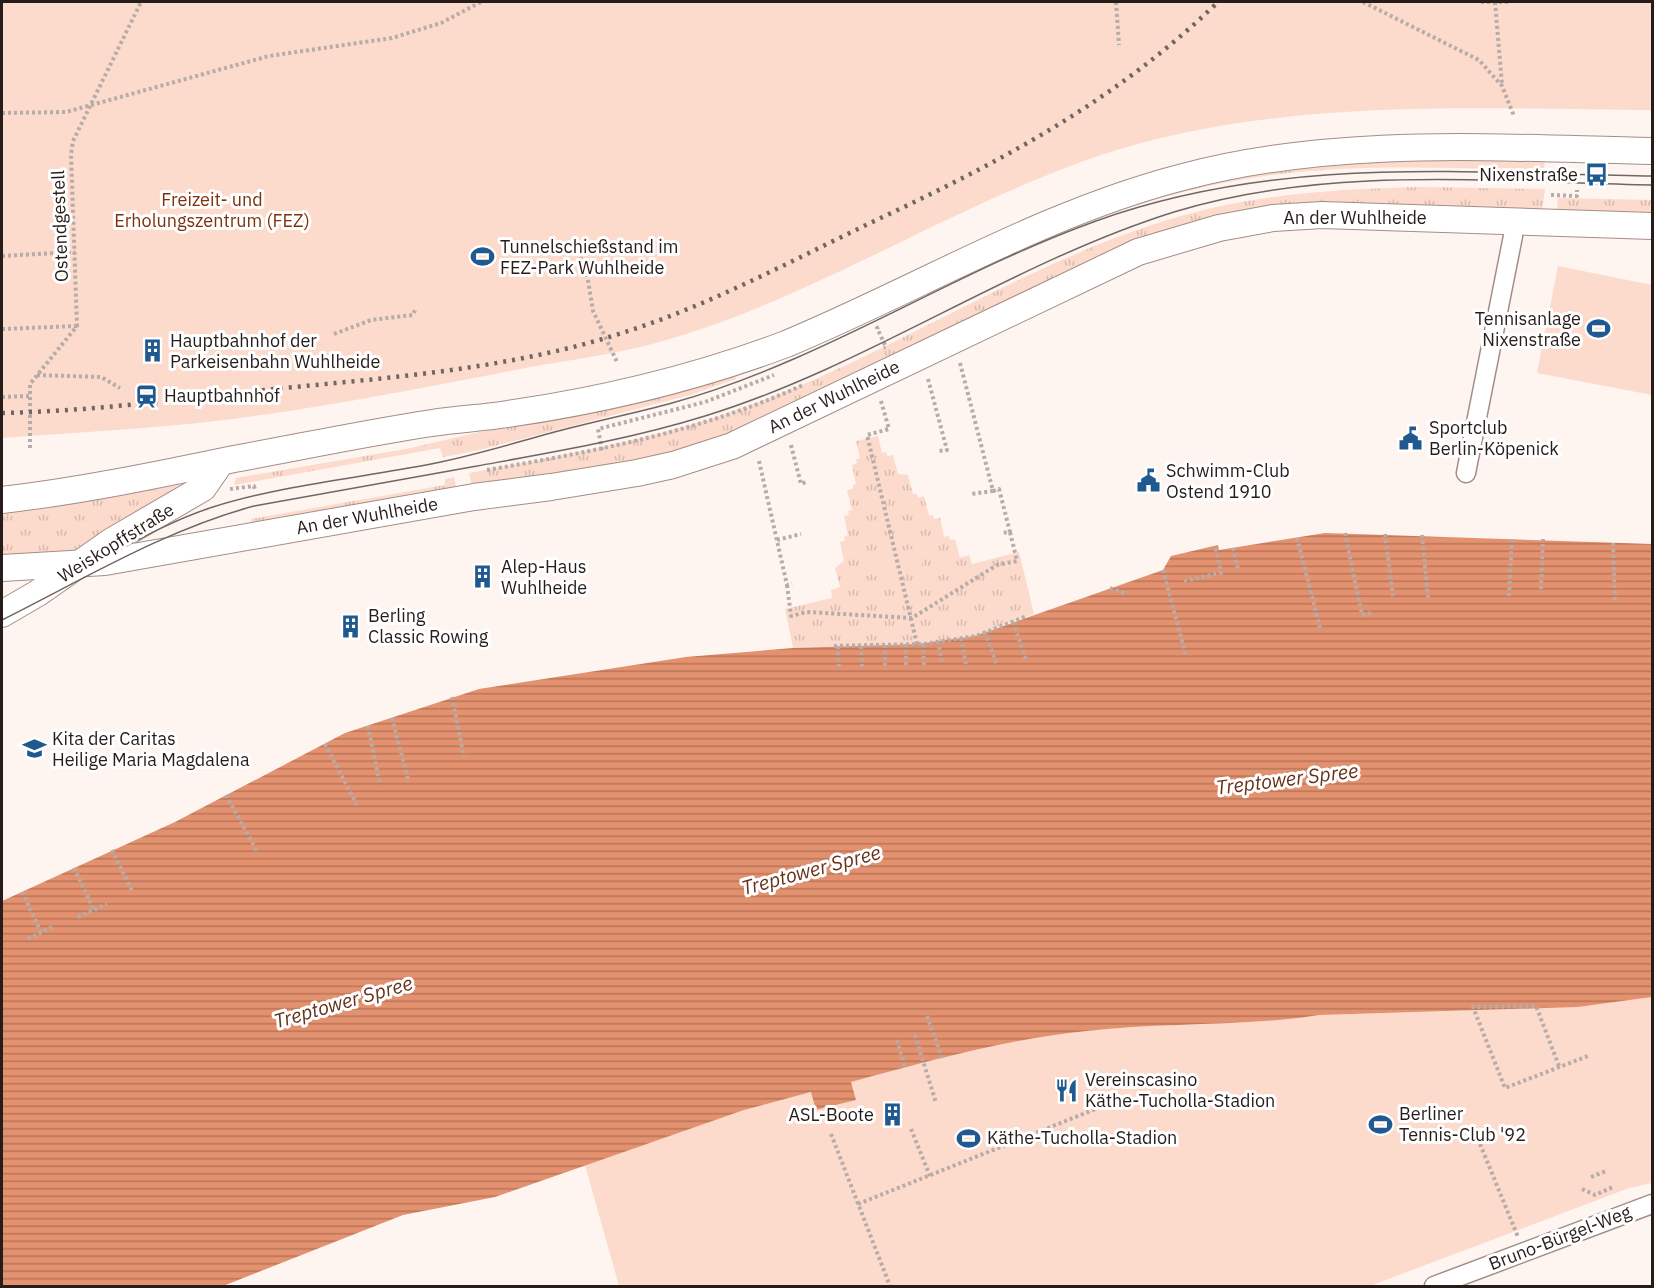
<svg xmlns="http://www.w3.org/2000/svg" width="1654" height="1288" font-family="'IBM Plex Sans',sans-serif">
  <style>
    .grass { fill: url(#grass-tufts) }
    .park { fill: #fcdacc }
    .water { fill: url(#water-rules) }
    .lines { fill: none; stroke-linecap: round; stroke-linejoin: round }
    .street-casing { stroke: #a38e86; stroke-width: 21 }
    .secondary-casing { stroke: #a38e86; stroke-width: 28 }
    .path { stroke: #b6aca9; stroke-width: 4; stroke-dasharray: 3 3; stroke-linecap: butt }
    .street { stroke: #fff; stroke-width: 18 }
    .secondary { stroke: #fff; stroke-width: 26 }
    .tram { stroke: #706663; stroke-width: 1.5 }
    .rail { stroke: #706663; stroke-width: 4.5; stroke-dasharray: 3 6; stroke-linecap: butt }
    .labels { text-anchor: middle; stroke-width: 6; stroke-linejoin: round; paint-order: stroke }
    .poi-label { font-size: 18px; fill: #261d1a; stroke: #fff; text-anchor: start }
    .park-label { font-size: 18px; fill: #7c320b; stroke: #fff }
    .street-label { font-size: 18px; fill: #261d1a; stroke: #fff }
    .water-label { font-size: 20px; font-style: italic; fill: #663118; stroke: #fff }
  </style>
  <defs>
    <pattern id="grass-tufts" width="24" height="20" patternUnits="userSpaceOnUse" patternTransform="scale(1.5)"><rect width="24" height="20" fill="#fcdacc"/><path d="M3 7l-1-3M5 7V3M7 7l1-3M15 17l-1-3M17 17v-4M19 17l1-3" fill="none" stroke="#d8bbaf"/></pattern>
    <pattern id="water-rules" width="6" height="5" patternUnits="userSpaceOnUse" patternTransform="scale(1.5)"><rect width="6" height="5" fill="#e3916e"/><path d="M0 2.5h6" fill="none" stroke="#b8765a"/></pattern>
  </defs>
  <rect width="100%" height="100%" fill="#fef4f0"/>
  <g class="grass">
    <path d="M1545,158L1544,170C1439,168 1332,162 1228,182C1085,209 956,280 825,341L823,338L990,259L1168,190L1323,160Z"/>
    <path d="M1422,187L1545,189L1542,211L1245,210L1190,222L1120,246L734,434L674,455L472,487L469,473C572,454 674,436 772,397C914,342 1044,252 1192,213C1268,193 1344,189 1422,187Z"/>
    <path d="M1558,198L1652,200V214L1557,211Z"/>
    <path d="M734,373L736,379L690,395L475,451L443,457L440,448L234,485L236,478L406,449Z"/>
    <path d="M878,436L882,453L886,452L887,456L893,455L898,474L908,475L913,494H917L918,498L924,496L929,516L933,515L934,519L940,518L944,537L949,536L950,540L955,539L960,558L969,555L972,564L1019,552L1034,614L975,636L918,644L793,648L785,609L832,598L831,590L840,587L835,568L844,561L840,542L845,541L844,537L848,535L844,516L849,515L848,511L852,510L847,490L853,489V485L856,484L852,465L857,463L856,459L860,458L856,441Z"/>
    <path d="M454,477L457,490L241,528V525L251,523V519L445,485V479Z"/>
    <path d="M180,485L177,492L69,553L2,556V510L48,506Z"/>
  </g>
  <g class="park">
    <path d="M2,2H1652V110C1470,109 1277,97 1101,155C944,208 805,305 644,346C600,357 554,362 510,371C417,389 325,407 232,419C155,429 78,432 2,438Z"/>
    <path d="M1558,266L1652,285V395L1537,373Z"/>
    <path d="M927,545L921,568L880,579L865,560Z"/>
    <path d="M1652,997V1183L1629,1188L1370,1286H619L585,1165L744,1110L812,1092L817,1110L856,1100L851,1082C928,1061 1007,1039 1087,1031C1164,1022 1243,1027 1320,1015L1578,1007Z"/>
  </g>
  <path class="water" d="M1325,533L1652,544V997L1578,1007L1320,1015C1243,1027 1164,1022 1087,1031C1007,1039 929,1061 851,1082L856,1100L816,1110L811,1092L744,1110L495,1197L403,1215L223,1286H2V901L175,822L345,733L479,689L686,657L793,648L918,644L975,636L1163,570L1171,556L1218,545L1219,550Z"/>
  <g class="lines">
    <defs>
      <g id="street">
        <path d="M1466,473L1513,236L1514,221"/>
        <path d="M1434,1286L1652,1204"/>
      </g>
      <g id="secondary">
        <path d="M2,500C80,491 157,475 234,459C300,447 366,433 432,423C457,419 483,418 508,414C604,400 696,378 786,344C918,289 1043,213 1183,177C1338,136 1494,148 1652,151"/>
        <path d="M2,568L105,562L474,497L551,487L637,473L673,465L732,446L1138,252L1219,228L1273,218L1322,215L1652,226"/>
        <path d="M2,614L38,593L112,541L203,488L221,462"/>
      </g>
    </defs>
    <use href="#street" class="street-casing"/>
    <use href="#secondary" class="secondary-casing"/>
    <g class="path">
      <path d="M1116,2L1119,45"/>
      <path d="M1363,2L1479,60L1502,86L1514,116"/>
      <path d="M1481,2H1511"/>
      <path d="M1495,2L1502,85"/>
      <path d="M2,113L66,112L269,56L392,38L441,23L481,2"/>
      <path d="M1551,195L1577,196V190"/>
      <path d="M576,246L587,274L593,311L617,362"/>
      <path d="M2,256L75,252"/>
      <path d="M879,327L877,328L886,347L884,348"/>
      <path d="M2,329L77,326"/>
      <path d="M334,334L371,320L413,315L415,310"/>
      <path d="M960,363L993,491L971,494"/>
      <path d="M37,375L101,377L120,388"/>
      <path d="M928,379L947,450L939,451"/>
      <path d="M2,397L30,396"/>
      <path d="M881,401L889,429L867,435L917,644"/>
      <path d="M791,445L801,484L808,481"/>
      <path d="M30,448V384L77,326L71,154L73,141L141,2"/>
      <path d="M602,450L598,429L705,402L774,375"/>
      <path d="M759,461L787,585L792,584"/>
      <path d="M487,470C596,451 703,431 803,385"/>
      <path d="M230,489L254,486L255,490"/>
      <path d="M993,491L999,489L1010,532L1001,533"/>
      <path d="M1345,533L1362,615L1372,613"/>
      <path d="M1385,534L1393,596"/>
      <path d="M1422,535L1428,598"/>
      <path d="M1297,538L1320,628"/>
      <path d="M777,540L801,534"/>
      <path d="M1613,543L1615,601"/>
      <path d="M1233,548L1238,570"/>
      <path d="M1163,570L1186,656"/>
      <path d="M1184,581L1221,573L1215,546"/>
      <path d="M787,585L791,616L807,612L912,618L997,565L1017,561L1010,532"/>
      <path d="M1110,588L1124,593"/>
      <path d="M1541,589L1543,539"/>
      <path d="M1509,596L1512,538"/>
      <path d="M1013,622L1027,662"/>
      <path d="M985,632L996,663"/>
      <path d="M961,638L966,664"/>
      <path d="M938,641L942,663"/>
      <path d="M906,644V666"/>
      <path d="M923,644L924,665"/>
      <path d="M885,645V666"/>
      <path d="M834,646L923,644L976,636L1027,616"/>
      <path d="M838,646L839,670"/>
      <path d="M861,646L862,668"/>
      <path d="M452,697L464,757"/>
      <path d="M392,718L408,779"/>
      <path d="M368,726L380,785"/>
      <path d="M325,744L357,805"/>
      <path d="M226,795L258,853"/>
      <path d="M112,850L133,893"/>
      <path d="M74,868L94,910"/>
      <path d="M22,892L41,932"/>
      <path d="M78,917L107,904"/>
      <path d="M28,939L54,926"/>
      <path d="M927,1016L942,1058"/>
      <path d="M915,1035L936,1103"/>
      <path d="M897,1040L905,1068"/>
      <path d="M1559,1066L1536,1006L1473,1007L1505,1088L1588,1056"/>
      <path d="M911,1129L930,1176"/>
      <path d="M831,1134L890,1286"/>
      <path d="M1480,1144L1518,1237"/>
      <path d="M1591,1177L1606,1171"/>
      <path d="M1582,1189L1595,1195L1613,1187"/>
      <path d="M858,1204L1113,1102"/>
    </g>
    <use href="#street" class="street"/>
    <use href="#secondary" class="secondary"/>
    <g class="tram">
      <path d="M79,572C122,549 166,522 213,507C283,485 359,478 431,464C472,456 511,444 551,433C591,422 632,414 672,403C821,362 951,273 1096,221C1280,155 1462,173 1652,176"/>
      <path d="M2,620C84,579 165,530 254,506C329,492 403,479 477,466C554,452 631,439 705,416C868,366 1011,263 1174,212C1327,165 1494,182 1652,185"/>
    </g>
    <path class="rail" d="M2,413C96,411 190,398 284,388C398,377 513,368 622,333C714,304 800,256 887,215C1010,157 1120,97 1218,2"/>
  </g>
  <defs>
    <symbol id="bus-bare" viewBox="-9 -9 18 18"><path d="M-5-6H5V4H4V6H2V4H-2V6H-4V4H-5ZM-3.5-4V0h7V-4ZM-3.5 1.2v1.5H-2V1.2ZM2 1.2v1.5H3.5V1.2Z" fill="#1f5990" stroke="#fff" stroke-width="2.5" paint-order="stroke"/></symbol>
    <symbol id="stadium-bare" viewBox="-9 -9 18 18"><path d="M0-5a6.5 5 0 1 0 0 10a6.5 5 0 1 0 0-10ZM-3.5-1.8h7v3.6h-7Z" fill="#1f5990" stroke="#fff" stroke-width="2.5" paint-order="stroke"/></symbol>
    <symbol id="building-bare" viewBox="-9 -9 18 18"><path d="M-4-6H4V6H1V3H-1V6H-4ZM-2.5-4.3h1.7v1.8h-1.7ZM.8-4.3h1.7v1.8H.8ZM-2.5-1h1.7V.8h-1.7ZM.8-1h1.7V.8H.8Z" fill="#1f5990" stroke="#fff" stroke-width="2.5" paint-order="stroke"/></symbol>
    <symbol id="station-bare" viewBox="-9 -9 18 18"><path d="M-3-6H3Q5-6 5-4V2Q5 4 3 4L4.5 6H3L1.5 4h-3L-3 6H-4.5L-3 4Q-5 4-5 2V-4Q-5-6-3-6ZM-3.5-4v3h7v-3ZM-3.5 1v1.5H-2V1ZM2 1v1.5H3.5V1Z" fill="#1f5990" stroke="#fff" stroke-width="2.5" paint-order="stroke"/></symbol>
    <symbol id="civic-bare" viewBox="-9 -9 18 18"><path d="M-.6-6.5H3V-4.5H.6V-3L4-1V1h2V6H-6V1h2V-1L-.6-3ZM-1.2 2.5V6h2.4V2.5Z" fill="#1f5990" stroke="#fff" stroke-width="2.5" paint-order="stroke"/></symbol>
    <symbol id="school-bare" viewBox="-9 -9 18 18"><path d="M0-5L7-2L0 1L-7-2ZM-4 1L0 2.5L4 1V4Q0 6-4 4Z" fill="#1f5990" stroke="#fff" stroke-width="2.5" paint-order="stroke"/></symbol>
    <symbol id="restaurant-bare" viewBox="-9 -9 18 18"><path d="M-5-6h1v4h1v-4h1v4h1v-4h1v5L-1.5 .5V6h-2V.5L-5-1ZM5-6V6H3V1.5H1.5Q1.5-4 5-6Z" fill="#1f5990" stroke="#fff" stroke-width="2.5" paint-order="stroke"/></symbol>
  </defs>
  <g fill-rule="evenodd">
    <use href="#bus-bare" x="1580" y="158" width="33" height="33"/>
    <use href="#stadium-bare" x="466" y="240" width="33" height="33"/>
    <use href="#stadium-bare" x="1582" y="312" width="33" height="33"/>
    <use href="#building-bare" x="136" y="334" width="33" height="33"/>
    <use href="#station-bare" x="130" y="380" width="33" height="33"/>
    <use href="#civic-bare" x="1394" y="422" width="33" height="33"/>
    <use href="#civic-bare" x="1132" y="464" width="33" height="33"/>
    <use href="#building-bare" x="466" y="560" width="33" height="33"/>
    <use href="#building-bare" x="334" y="610" width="33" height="33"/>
    <use href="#school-bare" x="18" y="732" width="33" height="33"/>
    <use href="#restaurant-bare" x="1050" y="1074" width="33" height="33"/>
    <use href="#building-bare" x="876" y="1098" width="33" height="33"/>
    <use href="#stadium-bare" x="1364" y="1108" width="33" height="33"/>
    <use href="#stadium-bare" x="952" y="1122" width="33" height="33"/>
  </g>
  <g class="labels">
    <g class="poi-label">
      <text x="1578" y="181" text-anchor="end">Nixenstraße</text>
      <text x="500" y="253">Tunnelschießstand im<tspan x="500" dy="21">FEZ-Park Wuhlheide</tspan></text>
      <text x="1581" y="325" text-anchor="end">Tennisanlage<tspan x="1581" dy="21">Nixenstraße</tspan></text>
      <text x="170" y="347">Hauptbahnhof der<tspan x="170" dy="21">Parkeisenbahn Wuhlheide</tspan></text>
      <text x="164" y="402">Hauptbahnhof</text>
      <text x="1429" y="434">Sportclub<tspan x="1429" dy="21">Berlin-Köpenick</tspan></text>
      <text x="1166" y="477">Schwimm-Club<tspan x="1166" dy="21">Ostend 1910</tspan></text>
      <text x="501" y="573">Alep-Haus<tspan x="501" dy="21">Wuhlheide</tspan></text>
      <text x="368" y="622">Berling<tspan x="368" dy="21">Classic Rowing</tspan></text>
      <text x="52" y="745">Kita der Caritas<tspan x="52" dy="21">Heilige Maria Magdalena</tspan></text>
      <text x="1085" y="1086">Vereinscasino<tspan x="1085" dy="21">Käthe-Tucholla-Stadion</tspan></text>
      <text x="1399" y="1120">Berliner<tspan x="1399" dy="21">Tennis-Club '92</tspan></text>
      <text x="874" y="1121" text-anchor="end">ASL-Boote</text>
      <text x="987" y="1144">Käthe-Tucholla-Stadion</text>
    </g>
    <g class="park-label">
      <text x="212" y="206">Freizeit- und<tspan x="212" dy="21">Erholungszentrum (FEZ)</tspan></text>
    </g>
    <g class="street-label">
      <text x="1355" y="224">An der Wuhlheide</text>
      <text transform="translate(60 226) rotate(-92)" y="6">Ostendgestell</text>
      <text transform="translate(834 397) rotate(-26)" y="6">An der Wuhlheide</text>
      <text transform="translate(367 516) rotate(-10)" y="6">An der Wuhlheide</text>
      <text transform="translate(116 543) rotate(-32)" y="6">Weiskopffstraße</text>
      <text transform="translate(1560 1238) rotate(-21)" y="6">Bruno-Bürgel-Weg</text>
    </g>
    <g class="water-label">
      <text transform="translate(1287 779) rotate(-7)" y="7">Treptower Spree</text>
      <text transform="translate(811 870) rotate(-15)" y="7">Treptower Spree</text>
      <text transform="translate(343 1002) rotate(-16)" y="7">Treptower Spree</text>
    </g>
  </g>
  <rect width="1654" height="1288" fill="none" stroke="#261d1a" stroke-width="6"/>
</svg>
